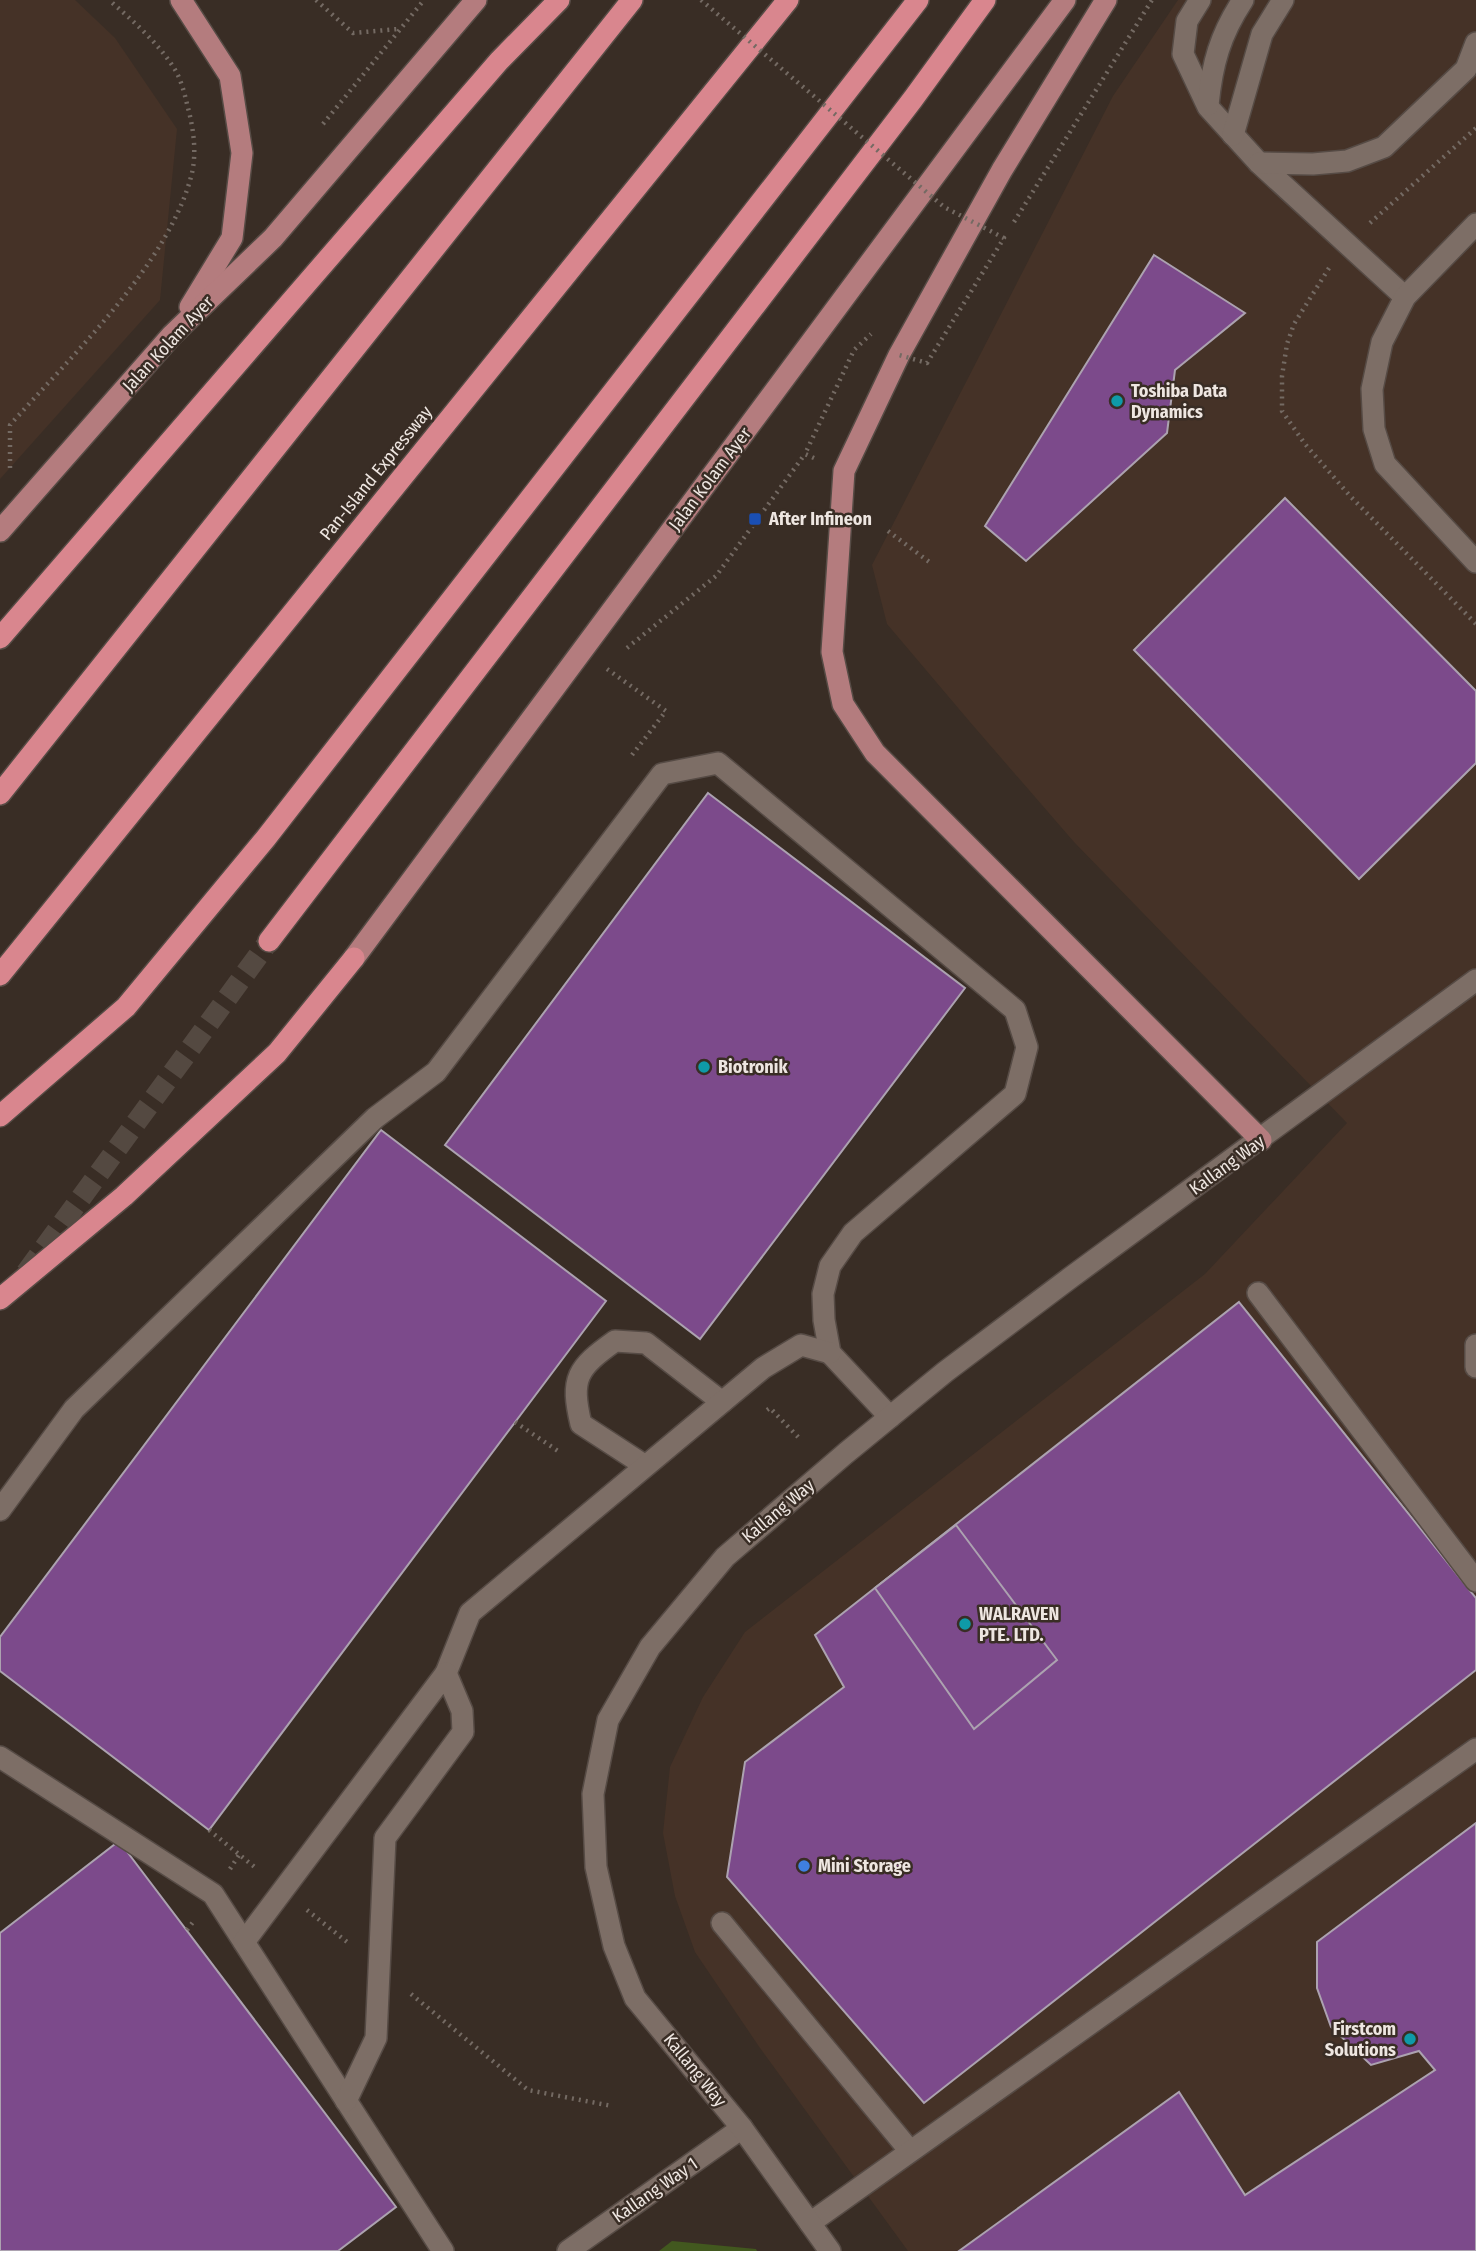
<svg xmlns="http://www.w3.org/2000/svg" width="1476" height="2251" font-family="'Fira Sans Condensed',sans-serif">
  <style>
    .built { fill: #453227 }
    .green { fill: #42581f }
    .building { fill: #7c4a8b; stroke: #aca2b0; stroke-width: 2 }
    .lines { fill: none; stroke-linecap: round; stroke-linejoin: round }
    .highway-tunnel { stroke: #544941; stroke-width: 21; stroke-dasharray: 21 10; stroke-linecap: butt }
    .minor-casing { stroke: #564b45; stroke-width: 24 }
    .major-casing { stroke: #564b45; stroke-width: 24 }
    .highway-casing { stroke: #564b45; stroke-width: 24 }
    .path { stroke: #746a63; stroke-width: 4.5; stroke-dasharray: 2 5; stroke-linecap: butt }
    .minor { stroke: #7d6e66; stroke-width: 21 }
    .major { stroke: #b47c7e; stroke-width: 21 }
    .highway { stroke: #d9868e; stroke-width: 21 }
    .path-bridge { stroke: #746a63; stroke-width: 4.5; stroke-dasharray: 2 5; stroke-linecap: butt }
    .culture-dot { fill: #0f9aa8; stroke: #392d25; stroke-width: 2.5 }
    .transit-dot { fill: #1a4fb4; stroke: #392d25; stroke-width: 2.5 }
    .shop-dot { fill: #3f7fe0; stroke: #392d25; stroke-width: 2.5 }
    .labels { text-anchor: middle; stroke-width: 5; stroke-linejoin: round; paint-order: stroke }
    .street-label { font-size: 18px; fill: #eee6e1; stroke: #392d25 }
    .poi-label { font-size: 18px; font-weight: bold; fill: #eee6e1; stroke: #392d25; text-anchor: start }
  </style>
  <rect width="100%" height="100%" fill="#392d25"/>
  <g class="built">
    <path d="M0,0H75L115,38L177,129L160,300L0,479Z"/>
    <path d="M1178,0H1476V2251H908L760,2048L695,1952L675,1896L663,1833L670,1767L703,1697L745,1632L1205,1274L1347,1123L1074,842L970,722L887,624L872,565L1113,96Z"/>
  </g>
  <path class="green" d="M672,2241L756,2249L757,2251H659Z"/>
  <g class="building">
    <path d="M1154,255L1245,313L1175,370L1167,433L1026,561L985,526Z"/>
    <path d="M1285,498L1476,691V763L1359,879L1134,650Z"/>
    <path d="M708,793L965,988L700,1339L445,1145Z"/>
    <path d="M381,1130L606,1301L209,1830L0,1671V1637Z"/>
    <path d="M1239,1302L1476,1598V1670L924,2103L727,1877L745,1762L844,1687L815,1635Z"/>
    <path d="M956,1525L1057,1660L974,1729L875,1588Z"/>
    <path d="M1476,1823V2251H959L1179,2092L1245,2195L1435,2070L1419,2051L1371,2065L1331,2027L1317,1988V1942Z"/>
    <path d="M119,1841L396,2207L338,2251H0V1933Z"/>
  </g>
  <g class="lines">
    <path class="highway-tunnel" d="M26,1273L269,941"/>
    <defs>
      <g id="minor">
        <path d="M1200,0L1187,21L1183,54L1208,107L1259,163L1405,297"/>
        <path d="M1208,105C1212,64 1220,35 1243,0"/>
        <path d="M1233,135L1262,34L1283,0"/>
        <path d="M1259,163L1313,164L1347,161L1384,147L1466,69L1476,43"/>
        <path d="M1476,224L1405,297L1382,342L1372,389L1374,429L1385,464L1476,562"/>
        <path d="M1258,1293L1476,1581"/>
        <path d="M1476,1345V1367"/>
        <path d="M644,1465L581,1424C570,1378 577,1368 615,1341L646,1343L722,1402"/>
        <path d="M0,1510L74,1409L375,1118L436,1072L662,774L718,763L1015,1010L1027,1047L1015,1094L853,1233L830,1266L823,1294L824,1320L830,1353L890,1417"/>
        <path d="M446,1673L470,1613L763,1368L801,1345L830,1353"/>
        <path d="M0,1757L213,1894L443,2251"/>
        <path d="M722,1923L910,2151"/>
        <path d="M244,1942L446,1673L462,1711L463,1732L385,1838L376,2038L346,2101"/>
        <path d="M810,2223L1476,1749"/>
        <path d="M568,2251L742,2128"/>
        <path d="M830,2251L742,2128L635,1998L614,1946L596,1867L593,1794L608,1720L650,1647L725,1557L846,1453L945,1372L1070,1278L1476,980"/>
      </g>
      <g id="major">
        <path d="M181,0L230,76L242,153L232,238L190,307"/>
        <path d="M1106,0L1002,170L899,355L844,471L832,652L843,704L875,753L1261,1140"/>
        <path d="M0,531L172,335L273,238L476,0"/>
        <path d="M354,958L1065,0"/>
      </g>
      <g id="highway">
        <path d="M0,638L499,61L559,0"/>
        <path d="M0,794L632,0"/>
        <path d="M269,941L913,99L985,0"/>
        <path d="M0,975L788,0"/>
        <path d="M0,1116L126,1007L266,838L918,0"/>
        <path d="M0,1299L124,1196L277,1053L354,958"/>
      </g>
    </defs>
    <use href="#minor" class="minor-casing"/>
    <use href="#major" class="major-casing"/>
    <use href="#highway" class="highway-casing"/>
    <g class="path">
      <path d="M316,0L353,33L398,29"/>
      <path d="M323,124L424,0"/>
      <path d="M1014,222L1152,0"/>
      <path d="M1370,223L1476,128"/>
      <path d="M1329,268L1294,324L1287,344L1282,376V411L1305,444L1351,497L1476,624"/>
      <path d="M814,458L805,454L854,350L871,334"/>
      <path d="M10,468V425C71,356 170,263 192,173C197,150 193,126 187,104C184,91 180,76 172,65C155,40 132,20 109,0"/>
      <path d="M888,531L932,564"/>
      <path d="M627,648L716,576L805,454"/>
      <path d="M607,669L666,711L632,755"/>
      <path d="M767,1410L770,1408L801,1440"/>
      <path d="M515,1422L558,1451"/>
      <path d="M209,1830L257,1869"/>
      <path d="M230,1869L239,1855"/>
      <path d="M307,1910L347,1942"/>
      <path d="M187,1930L193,1922"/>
      <path d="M411,1994L528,2090L612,2106"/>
    </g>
    <use href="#minor" class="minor"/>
    <use href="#major" class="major"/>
    <use href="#highway" class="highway"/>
    <path class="path-bridge" d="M701,0L944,207L1004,238L927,363L899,355"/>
  </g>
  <g class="culture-dot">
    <circle cx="1117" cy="401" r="7"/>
    <circle cx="704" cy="1067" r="7"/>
    <circle cx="965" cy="1624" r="7"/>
    <circle cx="1410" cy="2039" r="7"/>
  </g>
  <rect class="transit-dot" x="748" y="512" width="14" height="14" rx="3.5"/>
  <circle class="shop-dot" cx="804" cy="1866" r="7"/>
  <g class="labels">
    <g class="street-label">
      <text transform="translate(168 344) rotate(-47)" y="6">Jalan Kolam Ayer</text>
      <text transform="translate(376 473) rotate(-51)" y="6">Pan-Island Expressway</text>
      <text transform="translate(710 479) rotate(-53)" y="6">Jalan Kolam Ayer</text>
      <text transform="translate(1227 1165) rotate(-36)" y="6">Kallang Way</text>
      <text transform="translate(778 1511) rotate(-40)" y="6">Kallang Way</text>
      <text transform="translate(695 2070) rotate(51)" y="6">Kallang Way</text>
      <text transform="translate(655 2190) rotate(-35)" y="6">Kallang Way 1</text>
    </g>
    <g class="poi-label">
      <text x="1131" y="397">Toshiba Data<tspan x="1131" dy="21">Dynamics</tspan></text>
      <text x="769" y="525">After Infineon</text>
      <text x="718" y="1073">Biotronik</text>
      <text x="979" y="1620">WALRAVEN<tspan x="979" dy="21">PTE. LTD.</tspan></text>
      <text x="818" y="1872">Mini Storage</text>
      <text x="1396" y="2035" text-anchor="end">Firstcom<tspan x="1396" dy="21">Solutions</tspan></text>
    </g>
  </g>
</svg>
